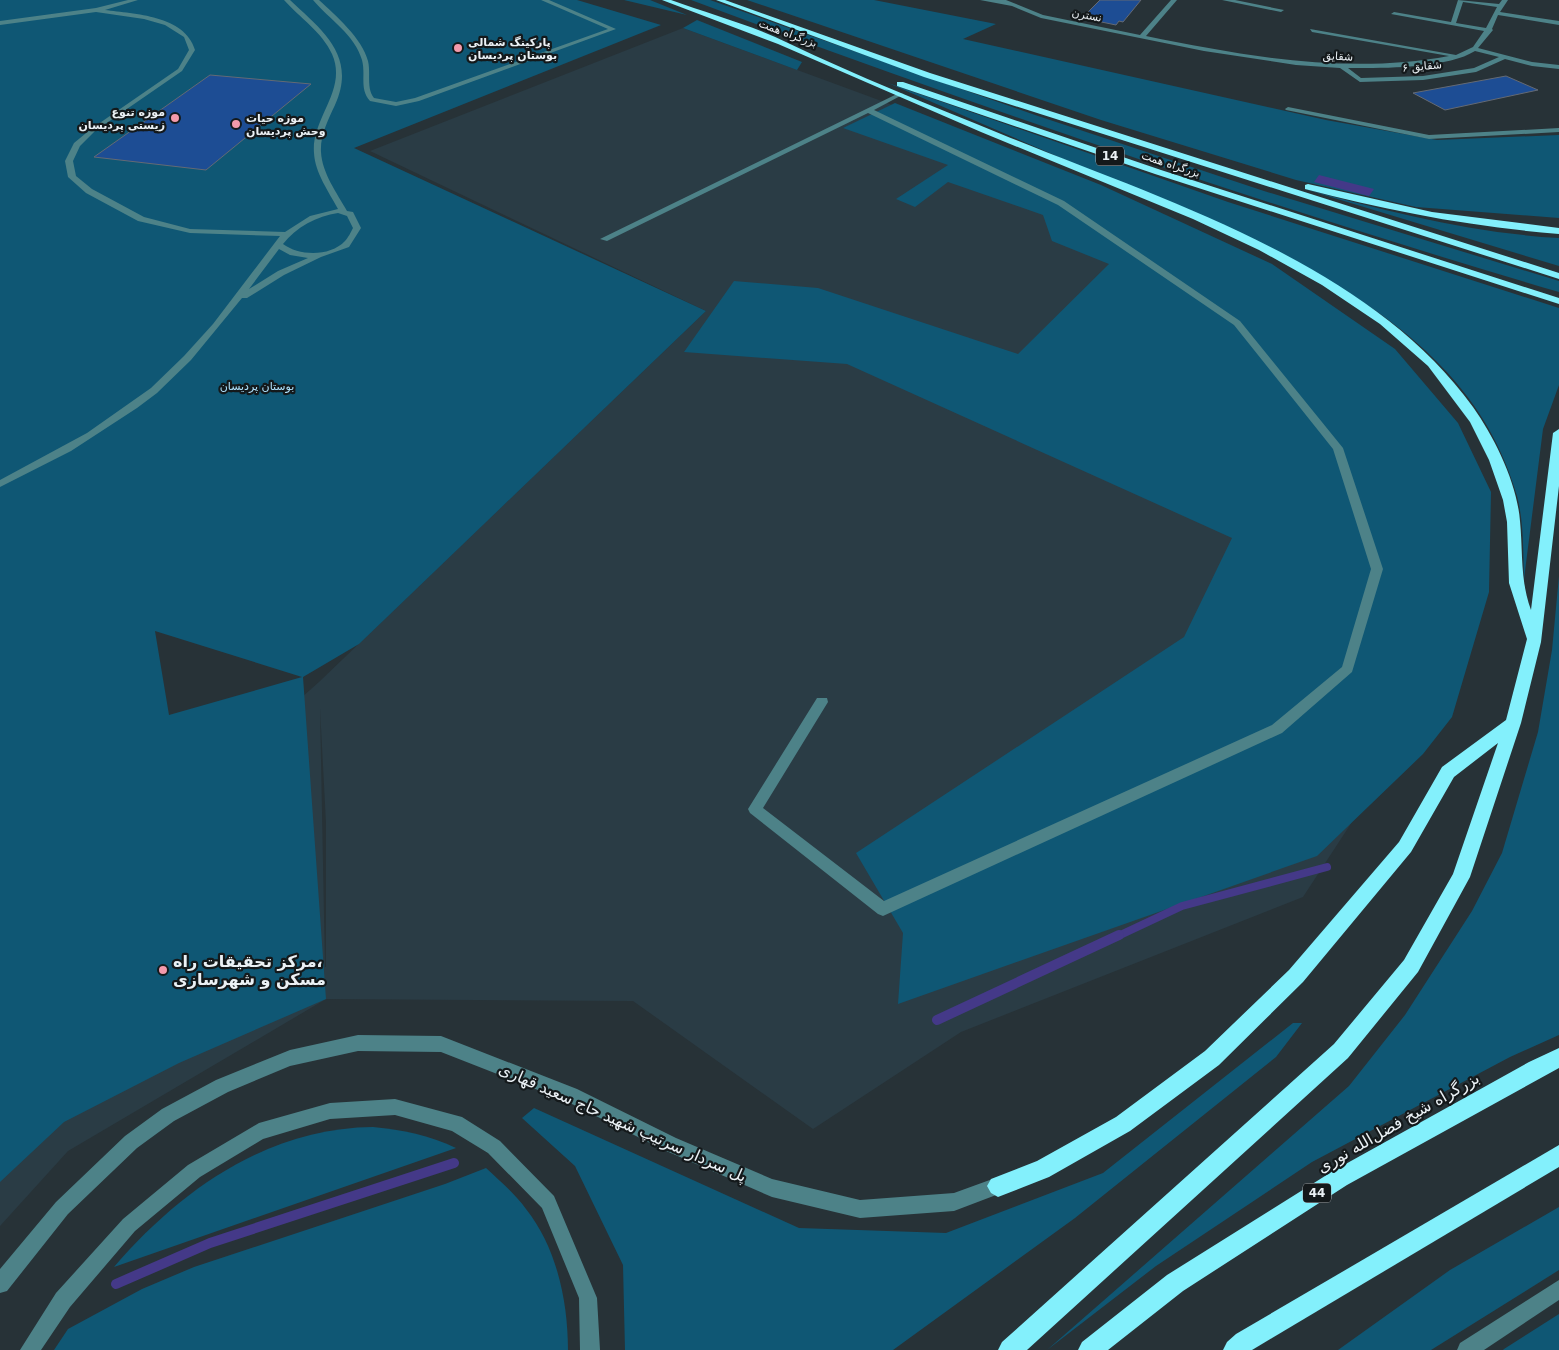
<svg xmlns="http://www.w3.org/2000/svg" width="1559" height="1350" font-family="'DejaVu Sans','Noto Sans Arabic',sans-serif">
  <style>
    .built { fill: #2a3c45; fill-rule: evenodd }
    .green { fill: #0f5774; fill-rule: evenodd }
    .water { fill: #443988 }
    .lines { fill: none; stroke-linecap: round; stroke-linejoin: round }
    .stream-far1 { stroke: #443988; stroke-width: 8 }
    .stream { stroke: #443988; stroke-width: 10 }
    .building { fill: #1d4d94; stroke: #646a74 }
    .minor { fill: #4d8288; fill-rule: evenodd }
    .highway { fill: #83f0fc; fill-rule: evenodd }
    .poi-dot { fill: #f39aac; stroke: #14191b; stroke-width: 2 }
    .labels { text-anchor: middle; stroke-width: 4.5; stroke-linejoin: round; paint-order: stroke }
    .far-street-label { font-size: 11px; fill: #ebf1f5; stroke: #14191b }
    .far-poi-label { font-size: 11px; font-weight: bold; fill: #ebf1f5; stroke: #14191b; text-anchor: start }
    .far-park-label { font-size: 11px; fill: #afe1fb; stroke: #14191b }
    .shield { fill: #14191b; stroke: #aab0b4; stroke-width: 1 }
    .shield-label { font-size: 12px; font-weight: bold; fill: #ebf1f5 }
    .near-poi-label { font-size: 16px; font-weight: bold; fill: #ebf1f5; stroke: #14191b; text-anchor: start }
    .near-street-label { font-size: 16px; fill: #ebf1f5; stroke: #14191b }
  </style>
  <rect width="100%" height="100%" fill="#273237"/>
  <path class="built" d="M683,28L906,110L1187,258L1367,799L1303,897L961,1032L813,1129L633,1001L326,999L68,1151L0,1226V924L29,940L319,682L706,311L370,151ZM320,708L326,823V967H325Z"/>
  <g class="green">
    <path d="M0,0H577L661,25L354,148L706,311L359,644L303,677L326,999L179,1063L64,1122L0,1182ZM155,631L302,677L169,715Z"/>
    <path d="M624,0H650L687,15Z"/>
    <path d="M691,0H710L1038,116L1264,191L1559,281V292C1266,206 977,106 691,0Z"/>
    <path d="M747,0H874L996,24L963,39L1326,120L1437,140L1559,135V218L1416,207L1296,180L1101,120Z"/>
    <path d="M697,20L802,62L797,70L683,28Z"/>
    <path d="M888,83L1228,202L1559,308V385L1543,429L1524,579C1523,552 1524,522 1517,496C1482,372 1381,307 1274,250Z"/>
    <path d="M895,103L1101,185L1272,264L1395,349L1458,423L1491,492L1489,592L1452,717L1423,754L1317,856L898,1004L903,933L856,853L1184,637L1232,538L847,364L684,352L734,281L818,288L1018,354L1109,264L1052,241L1043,215L948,182L915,207L896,199L948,165L843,128Z"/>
    <path d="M1301,188C1386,211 1470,233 1559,238V266Z"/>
    <path d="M1559,576V1035L1510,1057L1312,1162L1156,1266L1047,1350L1349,1086L1405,1015L1472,911L1502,853L1538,732L1552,650Z"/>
    <path d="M1293,1023H1302L1276,1057L1075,1218L893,1350H625L623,1265L575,1166L522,1118L534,1108L799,1228L946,1233L1103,1173Z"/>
    <path d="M373,1127C403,1130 429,1135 456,1148L114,1267C180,1190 268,1128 373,1127Z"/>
    <path d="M486,1168C500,1181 515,1194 526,1209C557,1248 568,1302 568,1350H54L68,1329L142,1289L194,1267L445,1184Z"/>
    <path d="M1559,1207V1270L1431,1350H1338L1450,1270Z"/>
    <path d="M1559,1314V1350H1503L1504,1349Z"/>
  </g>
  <path class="water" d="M1319,175L1374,189L1369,196L1314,182Z"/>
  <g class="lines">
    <path class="stream-far1" d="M1116,937L1182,906L1327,867"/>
    <g class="stream">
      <path d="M937,1020L1119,935"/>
      <path d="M116,1284L210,1243L454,1163"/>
    </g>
  </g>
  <g class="building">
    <path d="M1100,0H1141L1123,22L1119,21L1116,25L1082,18Z"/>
    <path d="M210,75L311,84L206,170L94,157Z"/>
    <path d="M1506,76L1538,90L1445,110L1413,93Z"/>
  </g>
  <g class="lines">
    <g class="minor">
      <path d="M128,0H138L105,10C134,14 185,15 195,50L182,71L95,131L80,146L73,161L76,176L92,189L144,217L190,229L285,232L310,216L338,209C329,192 315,173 314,153C311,118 348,90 332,54C322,32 300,18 284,0H290C323,31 357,56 335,105C328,120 320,136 321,152C322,173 337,193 347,211L353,212L361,228L349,247L321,257L284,275L247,298H242L191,360L157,393L137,408L71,451L0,487V480L87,433L151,388L184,356L213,324L280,236L190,233L138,221L86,193L68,177L65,161L74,143L91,129L178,69L189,50L184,37L165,25L144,19L96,12L0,25V21L96,8ZM338,213L347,216L353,228C351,232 348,238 345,241C330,257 299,256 283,244C296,227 317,216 338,213ZM279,249L290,255L308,258L278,271L249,289Z"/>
      <path d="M313,0H319C336,16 362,38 368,61C371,73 366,88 374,98L396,102L415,98L608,29L541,0H549L616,29L419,101L396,106L370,101C359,89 366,75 362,60C355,35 329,19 313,0Z"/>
      <path d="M980,0H1006L1043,15L1140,35L1171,0H1177L1146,36C1245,56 1348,75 1449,56L1312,32L1310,29L1456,55L1473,47L1484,31L1391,14L1394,12L1451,22L1458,0L1499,4L1502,0H1508L1500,12L1559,21V25L1498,15L1492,29L1493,30L1478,48L1532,62L1559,65V69L1532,66L1505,59L1476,72L1423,80L1360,82L1340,68L1296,65L1204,51L1041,18L1012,6ZM1463,2L1497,7L1486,28L1456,23ZM1475,51L1499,57L1474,68L1423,76L1361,78L1348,68C1382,68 1446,69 1475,51Z"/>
      <path d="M1222,0H1235L1284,10L1281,12Z"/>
      <path d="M899,93L904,94L874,110L1064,201L1240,321L1343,448L1383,569L1352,672L1282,733L883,916L878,914L750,813L748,809L817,698H827L828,702L763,808L884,901L1272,725L1342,667L1371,569L1333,449L1234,325L1058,205L868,113L607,241L600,239Z"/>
      <path d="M1288,107L1429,135L1559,128V132L1429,139L1286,110L1285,109Z"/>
      <path d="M358,1035L441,1036L577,1089L676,1138L772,1179L860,1200L954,1193L998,1177L1004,1180L1007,1186L1004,1192L954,1211L860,1218L772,1197L664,1150L566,1101L441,1052L358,1051L290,1066L228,1092L174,1121L137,1148L68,1214L7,1291L0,1293V1269L56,1202L125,1136L162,1109L216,1080L290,1050Z"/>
      <path d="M395,1099L462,1117L500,1141L554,1196L597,1298L600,1350H580L579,1298L542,1208L488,1153L452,1131L395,1115L330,1119L263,1139L200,1177L135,1231L70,1307L41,1350H20L56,1293L123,1219L188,1165L259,1123L330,1103Z"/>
      <path d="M1559,1280V1300L1484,1350H1457L1460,1343Z"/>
    </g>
    <g class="highway">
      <path d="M662,0H671C709,14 752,25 788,43C857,76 930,105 1001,134C1160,199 1369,262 1473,407C1495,438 1517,483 1520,521C1523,552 1520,580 1531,610L1553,433L1559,429V486L1541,642L1521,723L1470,877L1418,972L1348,1058L1027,1350H998L1002,1342L1334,1044L1404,960L1453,874L1498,743L1454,777L1411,852L1303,982L1219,1065L1130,1131L1049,1177L998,1197L991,1193L987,1186L991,1179L1037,1161L1116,1117L1205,1051L1289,970L1399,842L1442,767L1506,720L1527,639L1509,583L1507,522L1503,500L1489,460L1470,422L1428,366L1380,324L1322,285L1259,250L1193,219L981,132L778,44Z"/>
      <path d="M716,0H725L930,73L1559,273V279L924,77Z"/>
      <path d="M897,82H903L1161,170L1559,298V304L1155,174L897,86Z"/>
      <path d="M1308,184L1432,212L1559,228V234C1473,227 1389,211 1305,189V185Z"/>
      <path d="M1559,1048V1068L1347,1185L1183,1291L1108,1350H1078L1082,1342L1167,1275L1333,1171L1529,1062Z"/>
      <path d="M1559,1145V1167L1252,1350H1223L1227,1342L1236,1334Z"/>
    </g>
  </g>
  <g class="poi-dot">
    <circle cx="458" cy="48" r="5"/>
    <circle cx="175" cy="118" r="5"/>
    <circle cx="236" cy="124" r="5"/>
    <circle cx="163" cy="970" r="5"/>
  </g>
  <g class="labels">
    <g class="far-street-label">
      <text transform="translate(1087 15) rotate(11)" y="4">نسترن</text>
      <text transform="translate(788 33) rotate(20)" y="4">بزرگراه همت</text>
      <text transform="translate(1338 56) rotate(3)" y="4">شقایق</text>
      <text transform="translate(1422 66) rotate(-5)" y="4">شقایق ۶</text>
      <text transform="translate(1171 164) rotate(18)" y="4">بزرگراه همت</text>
    </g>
    <g class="far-poi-label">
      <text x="468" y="46">پارکینگ شمالی<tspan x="468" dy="13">بوستان پردیسان</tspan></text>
      <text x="165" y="116" text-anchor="end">موزه تنوع<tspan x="165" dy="13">زیستی پردیسان</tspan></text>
      <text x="246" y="122">موزه حیات<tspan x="246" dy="13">وحش پردیسان</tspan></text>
    </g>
    <g class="far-park-label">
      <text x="257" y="390">بوستان پردیسان</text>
    </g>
    <g class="shield">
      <rect x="1096" y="146.5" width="28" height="19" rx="4"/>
      <rect x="1303" y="1183.5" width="28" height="19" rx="4"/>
    </g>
    <g class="shield-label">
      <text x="1110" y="160">14</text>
      <text x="1317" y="1197">44</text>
    </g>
    <g class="near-poi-label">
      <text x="173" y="967">مرکز تحقیقات راه،<tspan x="173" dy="18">مسکن و شهرسازی</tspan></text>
    </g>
    <g class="near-street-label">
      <text transform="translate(623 1122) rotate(24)" y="6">پل سردار سرتیپ شهید حاج سعید قهاری</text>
      <text transform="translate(1398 1122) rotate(-30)" y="6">بزرگراه شیخ فضل‌الله نوری</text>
    </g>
  </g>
</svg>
